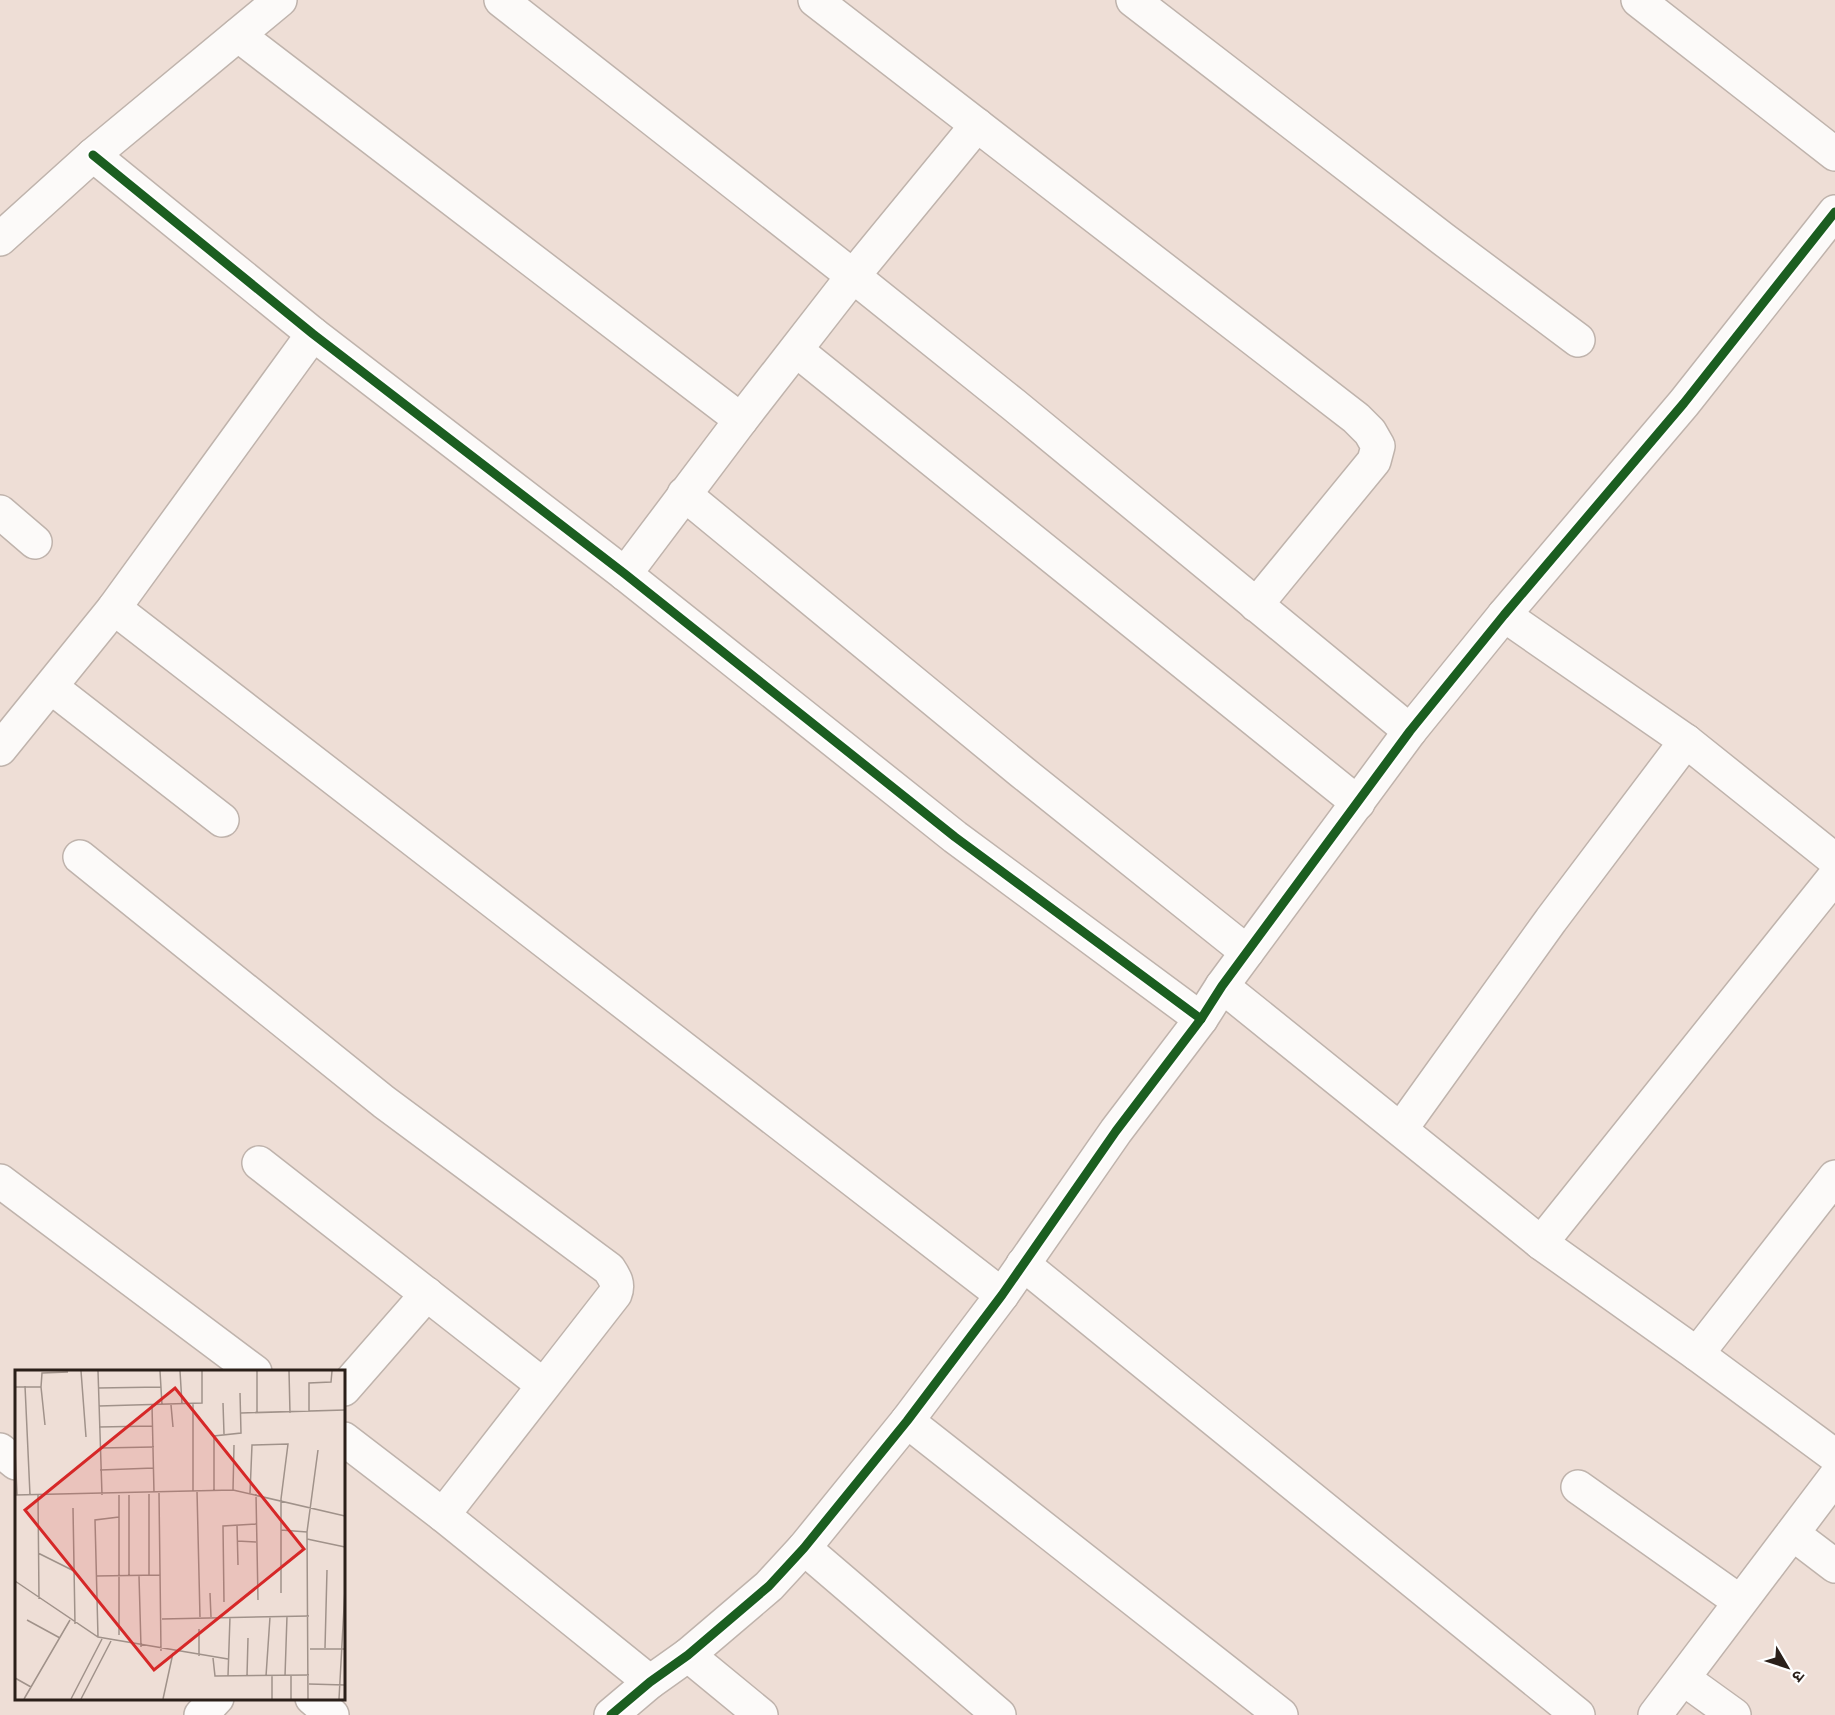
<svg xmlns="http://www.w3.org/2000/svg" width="1835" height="1715" font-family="'Titillium Web','Noto Sans Devanagari',sans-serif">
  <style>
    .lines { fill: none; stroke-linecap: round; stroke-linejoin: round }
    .minor-casing { stroke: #bfb3ac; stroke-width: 36 }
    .minor { stroke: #fcfaf9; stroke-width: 33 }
    .cycleway-casing { stroke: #fff; stroke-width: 13 }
    .cycleway { stroke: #1b5e20; stroke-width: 9 }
    .inset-road { fill: none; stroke: #a0928a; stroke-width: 1.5 }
    .view { fill: #d62828; fill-opacity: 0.15; stroke: #d62828; stroke-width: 3 }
    .inset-edge { fill: none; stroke: #2a1f19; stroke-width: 3 }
  </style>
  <rect width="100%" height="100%" fill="#eeded6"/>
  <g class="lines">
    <defs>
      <g id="minor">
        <path d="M501,0L853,276L1014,405L1410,731"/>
        <path d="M815,0L1356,418L1370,432L1378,446L1374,461L1256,605"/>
        <path d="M1133,0L1443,239L1578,340"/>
        <path d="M1638,0L1835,154"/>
        <path d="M238,35L741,420"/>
        <path d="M93,155L313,334L625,574L955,837L1201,1019"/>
        <path d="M0,239L93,155L280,0"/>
        <path d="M796,350L1358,803"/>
        <path d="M684,494L1022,772L1247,952"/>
        <path d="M0,512L35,542"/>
        <path d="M625,574L741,420L853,276L977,125"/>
        <path d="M114,608L1002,1295"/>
        <path d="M1504,615L1686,741L1835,860"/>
        <path d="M51,687L222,820"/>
        <path d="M0,749L114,608L313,334"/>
        <path d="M80,857L384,1102L609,1269C615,1278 619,1284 615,1294L443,1515"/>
        <path d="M1222,986L1541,1243L1697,1354L1835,1456"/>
        <path d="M1401,1129L1551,920L1686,741"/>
        <path d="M259,1163L543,1385"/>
        <path d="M0,1181L255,1372"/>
        <path d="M1541,1243L1835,876"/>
        <path d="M1023,1264L1578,1715"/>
        <path d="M1697,1354L1835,1177"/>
        <path d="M344,1389L427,1294"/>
        <path d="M907,1421L1281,1715"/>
        <path d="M344,1439L443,1515L650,1682"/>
        <path d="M0,1450L16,1463"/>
        <path d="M1578,1487L1739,1601"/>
        <path d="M1793,1534L1835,1566"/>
        <path d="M804,1548L999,1715"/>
        <path d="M688,1655L761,1715"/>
        <path d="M1684,1679L1734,1715"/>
        <path d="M312,1698L332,1715"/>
        <path d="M201,1715L217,1698"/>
        <path d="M611,1715L650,1682L688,1655L769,1586L804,1548L907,1421L1002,1295L1116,1131L1201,1019L1222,986L1410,731L1504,615L1684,403L1835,212"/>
        <path d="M1655,1715L1835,1477"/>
      </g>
    </defs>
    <use href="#minor" class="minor-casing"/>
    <use href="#minor" class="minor"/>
    <defs>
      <g id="cycleway">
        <path d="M93,155L313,334L625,574L955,837L1201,1019"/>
        <path d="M611,1715L650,1682L688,1655L769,1586L804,1548L907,1421L1002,1295L1116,1131L1201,1019L1222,986L1410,731L1504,615L1684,403L1835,212"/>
      </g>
    </defs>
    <use href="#cycleway" class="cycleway-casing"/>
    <use href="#cycleway" class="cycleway"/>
  </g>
  <g transform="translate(15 1370)">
    <rect width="330" height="330" fill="#eeded6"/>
    <path class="inset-road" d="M66,1L71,67M83,1L87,125M145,1L147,35M165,1L167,34M242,1V43M274,1L275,43M10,16L15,125M0,17H26L30,55M26,17L27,3L53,2M83,18L146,17M208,33L209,64M137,35L139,123M156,35L158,57M84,36L187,33V1M294,42V13L316,12L317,1M226,43L330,40M84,57L138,56M85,78L139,77M0,79L2,125M85,100L139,98M199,120V66L226,63L225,23M218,120L219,75M178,121V34M182,121L185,247M144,123L146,281M235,123L237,75L273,74L266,129V223M241,124L243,230M0,125L218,120L330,146M23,125L24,229M104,125V265M114,125V206M58,138L60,254M222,155L223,195M266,160L292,162M292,169L330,177M222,171L241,172M23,183L59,201M134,205V124M81,206L145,205M124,206L126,277M0,211L83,267L213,289M195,223L196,247M209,232L208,156L241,154M147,249L294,246M12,250L45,268M83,267L80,150L104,147M310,278L312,200M295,279H329M184,286V259M198,288L200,306L294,305M213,306L215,247M232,306L233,268M251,306L255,247M257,306V329M270,306L272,246M0,308L16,317M294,314L330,315M9,329L55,250M56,329L87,269M66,329L96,271M148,329L158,283M276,329V306M293,329L292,162L303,80M324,329L330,219"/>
    <path class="view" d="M160,18L289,179L139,300L10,140Z"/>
    <rect width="330" height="330" class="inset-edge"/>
  </g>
  <g transform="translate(1787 1667) rotate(129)" stroke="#ffffff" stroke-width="4.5" paint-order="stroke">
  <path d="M0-4.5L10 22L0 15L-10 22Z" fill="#2a1f19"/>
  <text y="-9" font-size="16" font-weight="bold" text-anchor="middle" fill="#2a1f19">उ</text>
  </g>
</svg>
